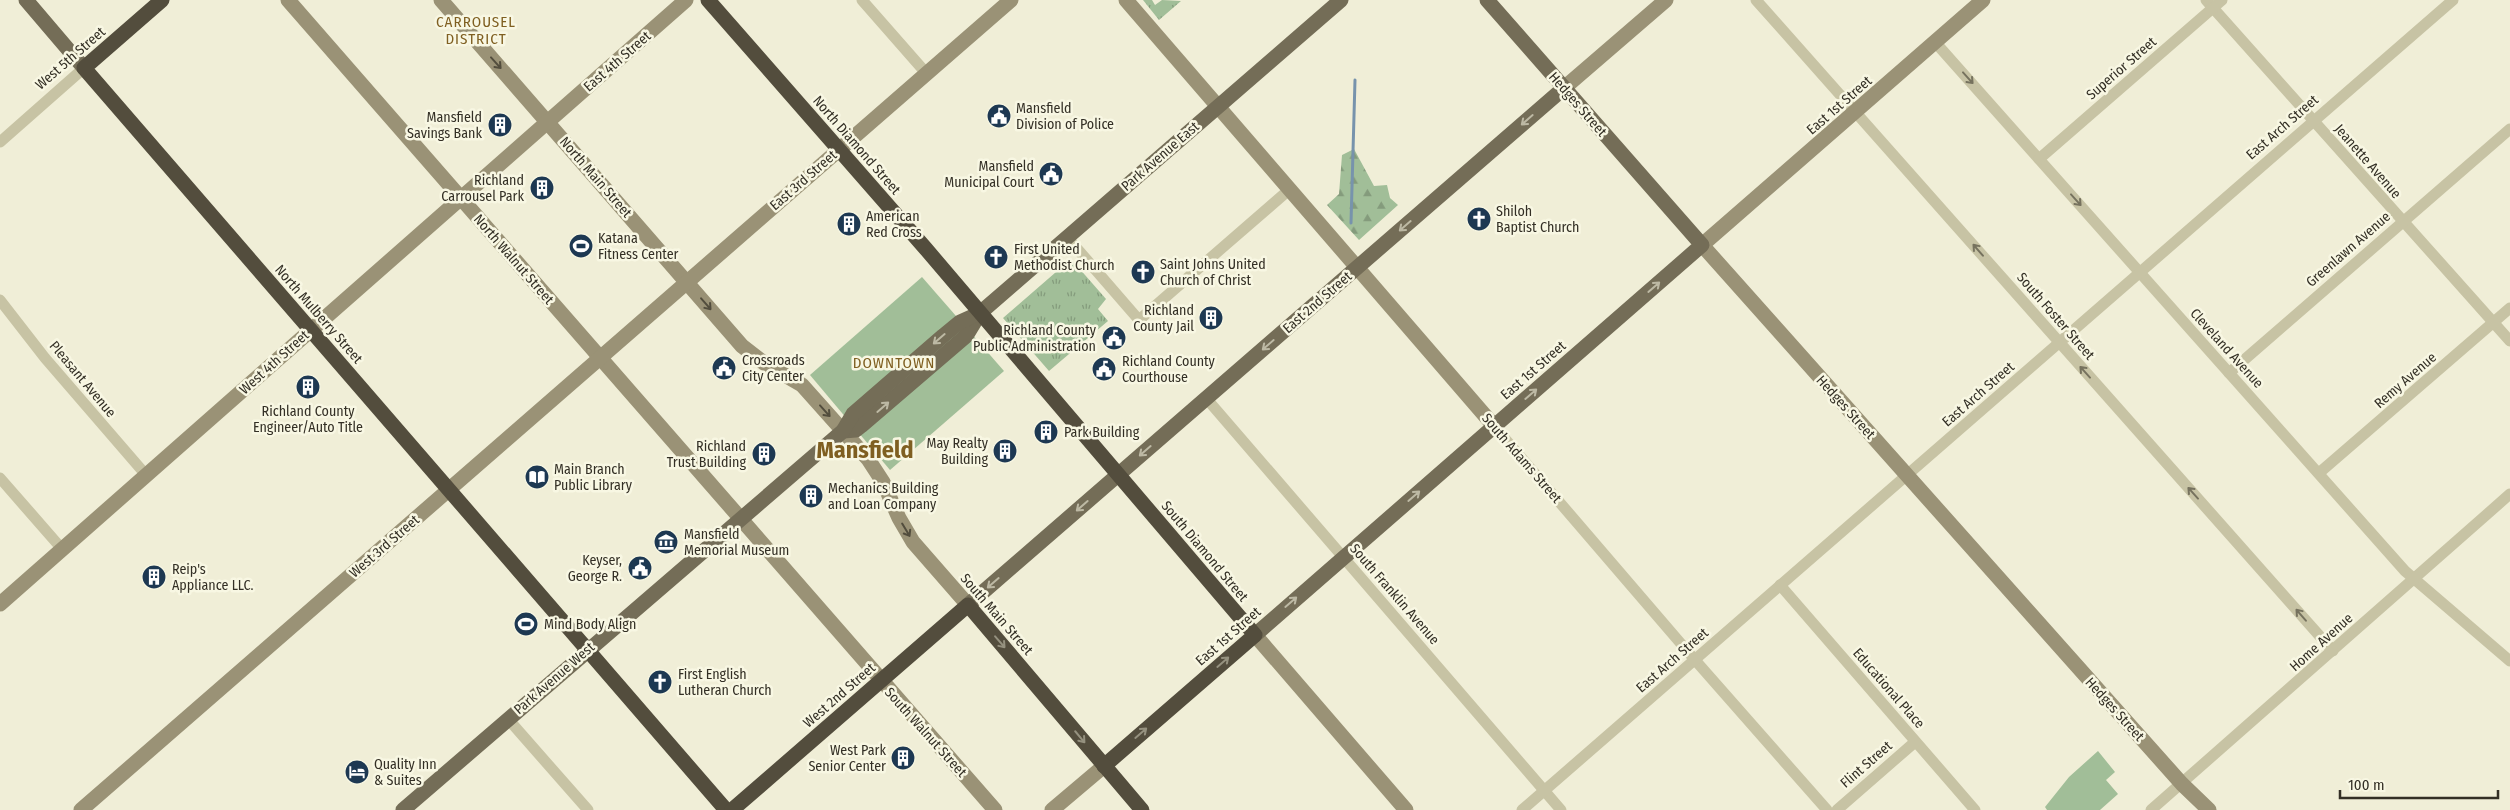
<svg xmlns="http://www.w3.org/2000/svg" width="2510" height="810" font-family="'Fira Sans Condensed',sans-serif">
  <style>
    .grass { fill: url(#grass-tufts) }
    .forest { fill: url(#forest-firs) }
    .green { fill: #a1be98 }
    .lines { fill: none; stroke-linecap: round; stroke-linejoin: round }
    .stream { stroke: #7793ac; stroke-width: 3 }
    .street { stroke: #c7c3a4; stroke-width: 11 }
    .secondary { stroke: #9a9276; stroke-width: 15 }
    .primary { stroke: #746d57; stroke-width: 15 }
    .highway { stroke: #534d3d; stroke-width: 15 }
    .oneway { stroke: #524d3d }
    .oneway2 { stroke: #76725e }
    .oneway3 { stroke: #bdb9a4 }
    .oneway4 { stroke: #95917f }
    .labels { text-anchor: middle; stroke-width: 5; stroke-linejoin: round; paint-order: stroke }
    .street-label { font-size: 14px; fill: #332f25; stroke: #f8f7e3 }
    .poi-label { font-size: 14px; fill: #332f25; stroke: #f8f7e3; text-anchor: start }
    .neighbourhood-label { font-size: 15px; letter-spacing: 1px; fill: #7f5f21; stroke: #f8f7e3 }
    .town-label { font-size: 24px; font-weight: bold; fill: #7f5f21; stroke: #f8f7e3 }
  </style>
  <defs>
    <pattern id="grass-tufts" width="24" height="20" patternUnits="userSpaceOnUse" patternTransform="scale(1.25)"><rect width="24" height="20" fill="#a1be98"/><path d="M3 7l-1-3M5 7V3M7 7l1-3M15 17l-1-3M17 17v-4M19 17l1-3" fill="none" stroke="#849b7c"/></pattern>
    <pattern id="forest-firs" width="22" height="20" patternUnits="userSpaceOnUse" patternTransform="scale(1.25)"><rect width="22" height="20" fill="#a1be98"/><path d="M5 1l3.5 6h-7zM16 11l3.5 6h-7z" fill="#849b7c"/></pattern>
  </defs>
  <rect width="100%" height="100%" fill="#f0eed7"/>
  <g class="grass">
    <path d="M1143,0H1152L1155,5L1162,0L1181,1L1159,20Z"/>
    <path d="M1071,259L1106,299L1098,309L1108,321L1049,371L1003,318Z"/>
  </g>
  <path class="forest" d="M1354,149L1374,186L1387,185L1390,198L1398,205L1359,240L1327,205L1339,194L1342,155Z"/>
  <g class="green">
    <path d="M922,277L1004,371L890,470L810,375Z"/>
    <path d="M2098,751L2115,772L2106,780L2118,794L2100,810H2047L2045,807L2069,777Z"/>
  </g>
  <g class="lines">
    <path class="stream" d="M1351,223L1355,80"/>
    <g class="street">
      <path d="M862,0L926,73"/>
      <path d="M1756,0L2333,651"/>
      <path d="M2206,0L2510,341"/>
      <path d="M1935,42L2405,571L2510,661"/>
      <path d="M0,142L84,68"/>
      <path d="M2039,159L2222,0"/>
      <path d="M1067,237L1139,320L1290,189"/>
      <path d="M0,300L45,358L146,475"/>
      <path d="M2229,373L2510,129"/>
      <path d="M1206,398L1561,810"/>
      <path d="M1494,426L1695,660L1827,810"/>
      <path d="M2319,473L2510,308"/>
      <path d="M0,478L62,549"/>
      <path d="M1780,585L1975,810"/>
      <path d="M508,719L588,810"/>
      <path d="M1522,810L2453,0"/>
      <path d="M1837,810L1915,742"/>
      <path d="M2151,810L2510,494"/>
    </g>
    <g class="secondary">
      <path d="M288,0L995,810"/>
      <path d="M441,0L742,346L764,363L802,385L868,459L883,482L899,518L913,542L968,605"/>
      <path d="M1126,0L1494,426"/>
      <path d="M1983,0L1702,245L2182,784L2209,810"/>
      <path d="M1564,88L1666,0"/>
      <path d="M0,604L686,0"/>
      <path d="M1255,635L1406,810"/>
      <path d="M81,810L1011,0"/>
      <path d="M1052,810L1104,766"/>
    </g>
    <g class="primary">
      <path d="M26,0L84,68"/>
      <path d="M843,431L856,430L861,426L966,336L980,313"/>
      <path d="M968,605L1564,88"/>
      <path d="M1255,635L1702,245L1487,0"/>
      <path d="M403,810L843,431L853,414L943,336L960,322L980,313L1341,0"/>
    </g>
    <g class="highway">
      <path d="M162,0L84,68L726,810"/>
      <path d="M708,0L926,249L1255,635L1104,766"/>
      <path d="M732,810L968,605L1142,810"/>
    </g>
  </g>
  <defs><path id="oneway-shaft" d="M-6 0H5M1.5-3L5.5 0L1.5 3" fill="none" stroke-width="1.6" stroke-linecap="round" stroke-linejoin="round" transform="scale(1.25)"/></defs>
  <g class="oneway">
    <use href="#oneway-shaft" transform="translate(496 63) rotate(48)"/>
    <use href="#oneway-shaft" transform="translate(706 304) rotate(49)"/>
    <use href="#oneway-shaft" transform="translate(825 411) rotate(48)"/>
    <use href="#oneway-shaft" transform="translate(906 530) rotate(59)"/>
  </g>
  <g class="oneway2">
    <use href="#oneway-shaft" transform="translate(1968 78) rotate(48)"/>
    <use href="#oneway-shaft" transform="translate(2076 200) rotate(48)"/>
    <use href="#oneway-shaft" transform="translate(1978 250) rotate(-131)"/>
    <use href="#oneway-shaft" transform="translate(2085 372) rotate(-132)"/>
    <use href="#oneway-shaft" transform="translate(2193 493) rotate(-132)"/>
    <use href="#oneway-shaft" transform="translate(2301 615) rotate(-131)"/>
  </g>
  <g class="oneway3">
    <use href="#oneway-shaft" transform="translate(1527 120) rotate(139)"/>
    <use href="#oneway-shaft" transform="translate(1405 226) rotate(139)"/>
    <use href="#oneway-shaft" transform="translate(1654 287) rotate(-41)"/>
    <use href="#oneway-shaft" transform="translate(939 339) rotate(139)"/>
    <use href="#oneway-shaft" transform="translate(1268 345) rotate(139)"/>
    <use href="#oneway-shaft" transform="translate(1531 394) rotate(-41)"/>
    <use href="#oneway-shaft" transform="translate(883 407) rotate(-41)"/>
    <use href="#oneway-shaft" transform="translate(1145 451) rotate(139)"/>
    <use href="#oneway-shaft" transform="translate(1414 496) rotate(-41)"/>
    <use href="#oneway-shaft" transform="translate(1082 506) rotate(139)"/>
    <use href="#oneway-shaft" transform="translate(993 583) rotate(139)"/>
    <use href="#oneway-shaft" transform="translate(1291 602) rotate(-41)"/>
  </g>
  <g class="oneway4">
    <use href="#oneway-shaft" transform="translate(1000 642) rotate(49)"/>
    <use href="#oneway-shaft" transform="translate(1223 662) rotate(-41)"/>
    <use href="#oneway-shaft" transform="translate(1141 733) rotate(-41)"/>
    <use href="#oneway-shaft" transform="translate(1080 737) rotate(50)"/>
  </g>
  <defs>
    <symbol id="civic-disc" viewBox="-11 -11 22 22"><circle r="9.5" fill="#1d3852" stroke="#f8f7e3"/><path d="M-.6-6.5H3V-4.5H.6V-3L4-1V1h2V6H-6V1h2V-1L-.6-3ZM-1.2 2.5V6h2.4V2.5Z" fill="#fff"/></symbol>
    <symbol id="building-disc" viewBox="-11 -11 22 22"><circle r="9.5" fill="#1d3852" stroke="#f8f7e3"/><path d="M-4-6H4V6H1V3H-1V6H-4ZM-2.5-4.3h1.7v1.8h-1.7ZM.8-4.3h1.7v1.8H.8ZM-2.5-1h1.7V.8h-1.7ZM.8-1h1.7V.8H.8Z" fill="#fff"/></symbol>
    <symbol id="church-disc" viewBox="-11 -11 22 22"><circle r="9.5" fill="#1d3852" stroke="#f8f7e3"/><path d="M-1.2-6h2.4v3.5h3.3v2.4h-3.3V6h-2.4V-.1h-3.3v-2.4h3.3Z" fill="#fff"/></symbol>
    <symbol id="stadium-disc" viewBox="-11 -11 22 22"><circle r="9.5" fill="#1d3852" stroke="#f8f7e3"/><path d="M0-5a6.5 5 0 1 0 0 10a6.5 5 0 1 0 0-10ZM-3.5-1.8h7v3.6h-7Z" fill="#fff"/></symbol>
    <symbol id="library-disc" viewBox="-11 -11 22 22"><circle r="9.5" fill="#1d3852" stroke="#f8f7e3"/><path d="M-6-4Q-3-5.5-.7-3.5V5Q-3 3-6 4ZM6-4Q3-5.5 .7-3.5V5Q3 3 6 4Z" fill="#fff"/></symbol>
    <symbol id="museum-disc" viewBox="-11 -11 22 22"><circle r="9.5" fill="#1d3852" stroke="#f8f7e3"/><path d="M0-6L6-3V-2H-6V-3ZM-5-1h2V3h-2ZM-1-1h2V3h-2ZM3-1h2V3H3ZM-6 4H6V6H-6Z" fill="#fff"/></symbol>
    <symbol id="hotel-disc" viewBox="-11 -11 22 22"><circle r="9.5" fill="#1d3852" stroke="#f8f7e3"/><path d="M-6-4.5h1.5V1H6V5H4.5V3h-9V5H-6ZM-4 0a1.8 1.8 0 1 1 3.6 0ZM.5 0V-2.5h3Q6-2.5 6 0Z" fill="#fff"/></symbol>
  </defs>
  <g fill-rule="evenodd">
    <use href="#civic-disc" x="985" y="102" width="28" height="28"/>
    <use href="#building-disc" x="486" y="111" width="28" height="28"/>
    <use href="#civic-disc" x="1037" y="160" width="28" height="28"/>
    <use href="#building-disc" x="528" y="174" width="28" height="28"/>
    <use href="#church-disc" x="1465" y="205" width="28" height="28"/>
    <use href="#building-disc" x="835" y="210" width="28" height="28"/>
    <use href="#stadium-disc" x="567" y="232" width="28" height="28"/>
    <use href="#church-disc" x="982" y="243" width="28" height="28"/>
    <use href="#church-disc" x="1129" y="258" width="28" height="28"/>
    <use href="#building-disc" x="1197" y="304" width="28" height="28"/>
    <use href="#civic-disc" x="1100" y="324" width="28" height="28"/>
    <use href="#civic-disc" x="710" y="354" width="28" height="28"/>
    <use href="#civic-disc" x="1090" y="355" width="28" height="28"/>
    <use href="#building-disc" x="294" y="373" width="28" height="28"/>
    <use href="#building-disc" x="1032" y="418" width="28" height="28"/>
    <use href="#building-disc" x="991" y="437" width="28" height="28"/>
    <use href="#building-disc" x="750" y="440" width="28" height="28"/>
    <use href="#library-disc" x="523" y="463" width="28" height="28"/>
    <use href="#building-disc" x="797" y="482" width="28" height="28"/>
    <use href="#museum-disc" x="652" y="528" width="28" height="28"/>
    <use href="#civic-disc" x="626" y="554" width="28" height="28"/>
    <use href="#building-disc" x="140" y="563" width="28" height="28"/>
    <use href="#stadium-disc" x="512" y="610" width="28" height="28"/>
    <use href="#church-disc" x="646" y="668" width="28" height="28"/>
    <use href="#building-disc" x="889" y="744" width="28" height="28"/>
    <use href="#hotel-disc" x="343" y="758" width="28" height="28"/>
  </g>
  <g class="labels">
    <g class="street-label">
      <text transform="translate(70 58) rotate(-41)" y="5">West 5th Street</text>
      <text transform="translate(617 61) rotate(-41)" y="5">East 4th Street</text>
      <text transform="translate(2121 68) rotate(-41)" y="5">Superior Street</text>
      <text transform="translate(1578 104) rotate(49)" y="5">Hedges Street</text>
      <text transform="translate(1839 105) rotate(-41)" y="5">East 1st Street</text>
      <text transform="translate(2282 127) rotate(-41)" y="5">East Arch Street</text>
      <text transform="translate(857 145) rotate(49)" y="5">North Diamond Street</text>
      <text transform="translate(1160 156) rotate(-41)" y="5">Park Avenue East</text>
      <text transform="translate(2368 161) rotate(49)" y="5">Jeanette Avenue</text>
      <text transform="translate(596 177) rotate(49)" y="5">North Main Street</text>
      <text transform="translate(803 180) rotate(-41)" y="5">East 3rd Street</text>
      <text transform="translate(2348 249) rotate(-41)" y="5">Greenlawn Avenue</text>
      <text transform="translate(514 259) rotate(49)" y="5">North Walnut Street</text>
      <text transform="translate(1317 302) rotate(-41)" y="5">East 2nd Street</text>
      <text transform="translate(319 314) rotate(49)" y="5">North Mulberry Street</text>
      <text transform="translate(2056 316) rotate(49)" y="5">South Foster Street</text>
      <text transform="translate(2227 348) rotate(48)" y="5">Cleveland Avenue</text>
      <text transform="translate(274 362) rotate(-42)" y="5">West 4th Street</text>
      <text transform="translate(1533 370) rotate(-41)" y="5">East 1st Street</text>
      <text transform="translate(83 379) rotate(50)" y="5">Pleasant Avenue</text>
      <text transform="translate(2405 380) rotate(-41)" y="5">Remy Avenue</text>
      <text transform="translate(1978 394) rotate(-41)" y="5">East Arch Street</text>
      <text transform="translate(1846 407) rotate(48)" y="5">Hedges Street</text>
      <text transform="translate(1522 458) rotate(49)" y="5">South Adams Street</text>
      <text transform="translate(384 546) rotate(-41)" y="5">West 3rd Street</text>
      <text transform="translate(1205 551) rotate(50)" y="5">South Diamond Street</text>
      <text transform="translate(1395 594) rotate(49)" y="5">South Franklin Avenue</text>
      <text transform="translate(997 614) rotate(49)" y="5">South Main Street</text>
      <text transform="translate(1228 636) rotate(-41)" y="5">East 1st Street</text>
      <text transform="translate(2321 642) rotate(-42)" y="5">Home Avenue</text>
      <text transform="translate(1672 660) rotate(-41)" y="5">East Arch Street</text>
      <text transform="translate(554 678) rotate(-41)" y="5">Park Avenue West</text>
      <text transform="translate(1889 688) rotate(49)" y="5">Educational Place</text>
      <text transform="translate(839 695) rotate(-41)" y="5">West 2nd Street</text>
      <text transform="translate(2115 709) rotate(48)" y="5">Hedges Street</text>
      <text transform="translate(926 732) rotate(48)" y="5">South Walnut Street</text>
      <text transform="translate(1866 764) rotate(-41)" y="5">Flint Street</text>
    </g>
    <g class="poi-label">
      <text x="1016" y="113">Mansfield<tspan x="1016" dy="16">Division of Police</tspan></text>
      <text x="482" y="122" text-anchor="end">Mansfield<tspan x="482" dy="16">Savings Bank</tspan></text>
      <text x="1034" y="171" text-anchor="end">Mansfield<tspan x="1034" dy="16">Municipal Court</tspan></text>
      <text x="524" y="185" text-anchor="end">Richland<tspan x="524" dy="16">Carrousel Park</tspan></text>
      <text x="1496" y="216">Shiloh<tspan x="1496" dy="16">Baptist Church</tspan></text>
      <text x="866" y="221">American<tspan x="866" dy="16">Red Cross</tspan></text>
      <text x="598" y="243">Katana<tspan x="598" dy="16">Fitness Center</tspan></text>
      <text x="1014" y="254">First United<tspan x="1014" dy="16">Methodist Church</tspan></text>
      <text x="1160" y="269">Saint Johns United<tspan x="1160" dy="16">Church of Christ</tspan></text>
      <text x="1194" y="315" text-anchor="end">Richland<tspan x="1194" dy="16">County Jail</tspan></text>
      <text x="1096" y="335" text-anchor="end">Richland County<tspan x="1096" dy="16">Public Administration</tspan></text>
      <text x="742" y="365">Crossroads<tspan x="742" dy="16">City Center</tspan></text>
      <text x="1122" y="366">Richland County<tspan x="1122" dy="16">Courthouse</tspan></text>
      <text x="308" y="416" text-anchor="middle">Richland County<tspan x="308" dy="16">Engineer/Auto Title</tspan></text>
      <text x="1064" y="437">Park Building</text>
      <text x="988" y="448" text-anchor="end">May Realty<tspan x="988" dy="16">Building</tspan></text>
      <text x="746" y="451" text-anchor="end">Richland<tspan x="746" dy="16">Trust Building</tspan></text>
      <text x="554" y="474">Main Branch<tspan x="554" dy="16">Public Library</tspan></text>
      <text x="828" y="493">Mechanics Building<tspan x="828" dy="16">and Loan Company</tspan></text>
      <text x="684" y="539">Mansfield<tspan x="684" dy="16">Memorial Museum</tspan></text>
      <text x="622" y="565" text-anchor="end">Keyser,<tspan x="622" dy="16">George R.</tspan></text>
      <text x="172" y="574">Reip's<tspan x="172" dy="16">Appliance LLC.</tspan></text>
      <text x="544" y="629">Mind Body Align</text>
      <text x="678" y="679">First English<tspan x="678" dy="16">Lutheran Church</tspan></text>
      <text x="886" y="755" text-anchor="end">West Park<tspan x="886" dy="16">Senior Center</tspan></text>
      <text x="374" y="769">Quality Inn<tspan x="374" dy="16">&amp; Suites</tspan></text>
    </g>
    <g class="neighbourhood-label">
      <text x="476" y="27">CARROUSEL<tspan x="476" dy="17">DISTRICT</tspan></text>
      <text x="894" y="368">DOWNTOWN</text>
    </g>
    <g class="town-label">
      <text x="865" y="458">Mansfield</text>
    </g>
  </g>
  <path d="M2340 790v8h158v-8" fill="none" stroke="#332f25" stroke-width="2.5"/>
  <text x="2348" y="790" font-size="15" fill="#332f25" stroke="#f8f7e3" stroke-width="4" paint-order="stroke">100 m</text>
</svg>
